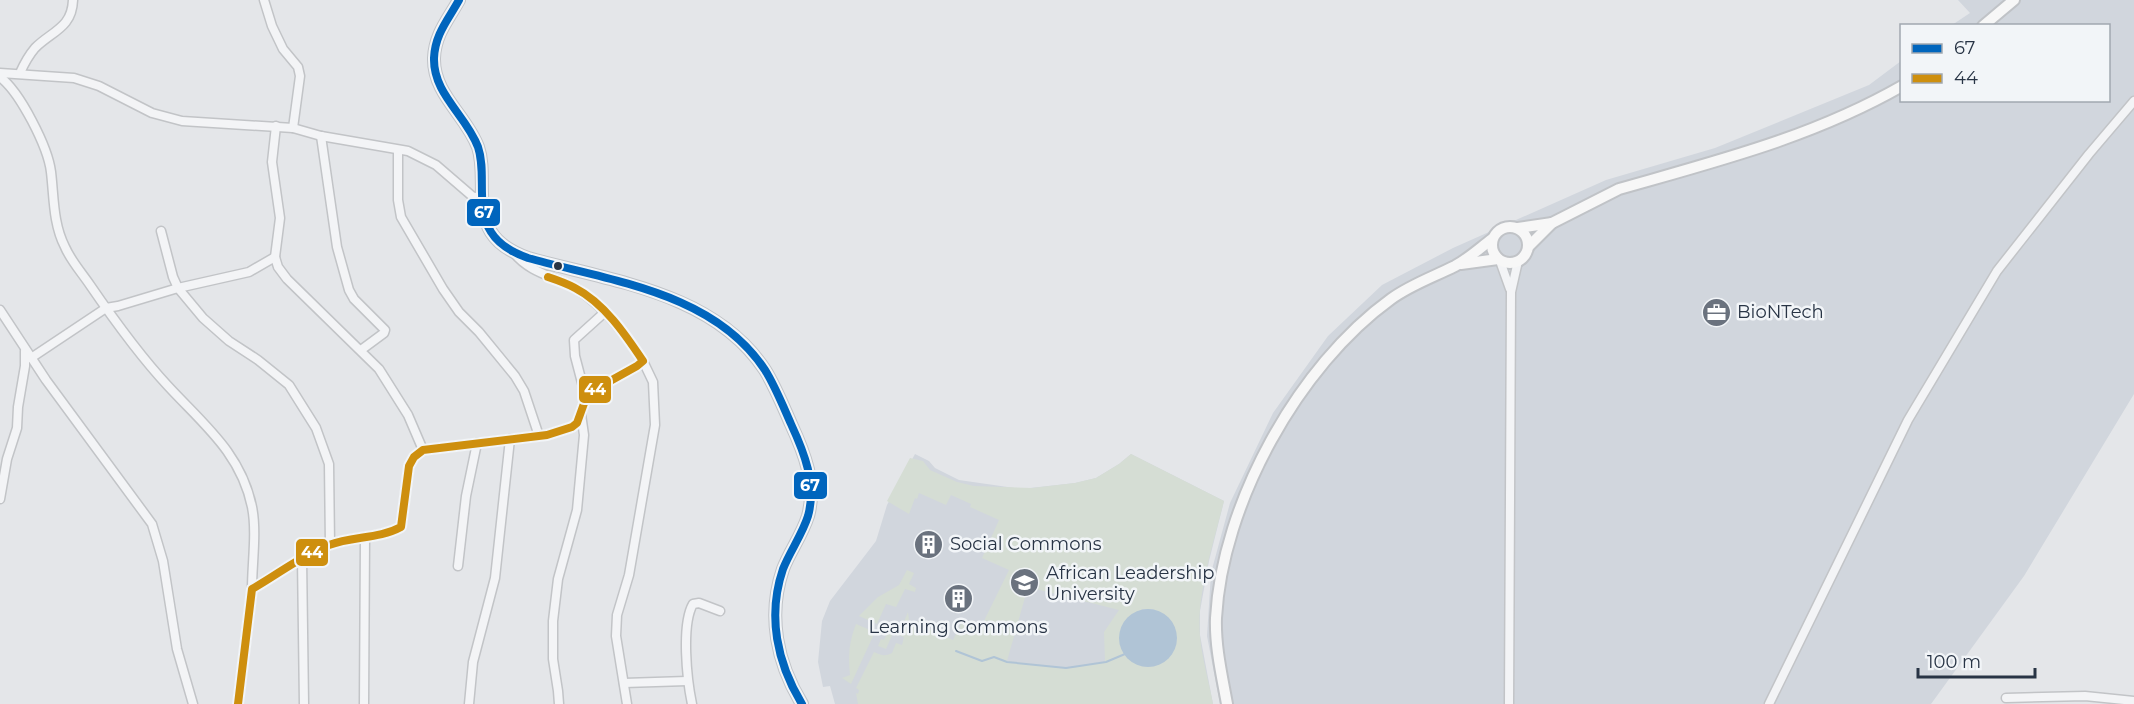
<svg xmlns="http://www.w3.org/2000/svg" width="2134" height="704" font-family="Montserrat,sans-serif">
  <style>
    .built { fill: #d1d6dd }
    .green { fill: #d5ddd4; fill-rule: evenodd }
    .water { fill: #b0c4d6 }
    .lines { fill: none; stroke-linecap: round; stroke-linejoin: round }
    .stream { stroke: #b0c4d6; stroke-width: 2 }
    .minor-casing { stroke: #c2c4c7; stroke-width: 11 }
    .major-casing { stroke: #c0c3c7; stroke-width: 14 }
    .minor { stroke: #f3f4f6; stroke-width: 8 }
    .major { stroke: #f7f7f7; stroke-width: 10 }
    .bus-1-casing { stroke: #f2f5f8; stroke-width: 12 }
    .bus-2-casing { stroke: #f2f5f8; stroke-width: 12 }
    .bus-1 { stroke: #0065bd; stroke-width: 8 }
    .bus-2 { stroke: #ce8f0e; stroke-width: 8 }
    .bus-dot { fill: #283445; stroke: #f2f5f8; stroke-width: 2 }
    .labels { text-anchor: middle; stroke-width: 5; stroke-linejoin: round; paint-order: stroke }
    .poi-label { font-size: 18px; fill: #283445; stroke: #f2f5f8; text-anchor: start }
    .line-badge { stroke: #f2f5f8; stroke-width: 2 }
    .badge-label { font-size: 16px; text-anchor: middle; font-weight: bold; fill: #fff }
  </style>
  <rect width="100%" height="100%" fill="#e4e6e9"/>
  <g class="built">
    <path d="M1958,0H2134V394L2024,576L1931,704H1220L1207,636L1211,573L1230,503L1273,413L1328,336L1382,285L1453,248L1606,180L1715,148L1869,85L1901,61L1902,100H2108V26L1952,25L1970,13Z"/>
    <path d="M915,454L929,461L935,468L959,480L1021,489L1075,483L1096,478L1119,464L1131,454L1224,501L1209,561L1200,611V635L1213,704H835L830,686L823,687L818,662L822,621L830,601L876,541L887,505Z"/>
  </g>
  <g class="green">
    <path d="M1131,454L1224,501C1214,541 1196,596 1200,636C1202,659 1209,682 1213,704H858L856,693L858,694L859,690L856,688L874,652C881,655 884,657 892,653L896,643L902,645L904,637L893,633L886,649L878,646L881,639L884,640L893,622L903,624L908,612L910,629L923,617L925,618L923,626L953,640L962,622L980,629L1009,570L982,558L999,520L970,507L971,504L951,495L946,505L919,493L917,499L915,498L909,514L887,501L910,458L923,461L930,470L957,482L974,486L1032,488L1075,483L1096,478L1119,464ZM1028,587L1119,610L1104,632L1105,662L1066,668L1007,661ZM1143,609H1153L1172,654C1137,693 1093,629 1143,609Z"/>
    <path d="M907,570L914,573L909,584L916,588L915,592L905,589L896,607L886,604L877,624L859,616L878,597L899,585Z"/>
    <path d="M856,624L875,632L851,684L842,678L850,675C848,655 849,642 856,624Z"/>
  </g>
  <circle class="water" cx="1148" cy="638" r="29"/>
  <g class="lines">
    <path class="stream" d="M956,651L982,661L994,657L1007,662L1066,668L1106,662L1125,654"/>
    <defs>
      <g id="minor">
        <path d="M264,0L272,26L283,49L298,67L300,76L293,128"/>
        <path d="M0,73L74,78L99,86L152,113L182,121L293,128L321,136L408,151L436,165L472,196L482,199"/>
        <path d="M20,73C24,64 29,55 35,48C52,31 72,28 73,0"/>
        <path d="M0,77C20,92 48,147 51,172C54,197 53,224 65,247C71,261 82,273 90,285C114,320 139,355 168,386C203,424 241,453 252,507C257,532 252,563 252,589"/>
        <path d="M276,126L272,162L280,218L275,257L278,267L287,279L379,369L408,415L423,450"/>
        <path d="M321,136L337,247L349,290L354,299L385,330L384,333L361,350"/>
        <path d="M398,150V200L401,217L443,289L459,312L479,332L515,376L524,391L539,436"/>
        <path d="M161,231L173,277L178,288L203,318L229,341L258,360L289,385L316,428L329,464L330,545"/>
        <path d="M1500,261L1510,289"/>
        <path d="M0,310L46,380L152,524L163,561L177,649L193,704"/>
        <path d="M31,358L106,308L118,306L178,288L249,272L275,257"/>
        <path d="M586,398L575,356L574,340L605,312"/>
        <path d="M0,499L7,459L17,428L18,407L25,366V351"/>
        <path d="M302,558L304,704"/>
        <path d="M458,566L466,496L477,443"/>
        <path d="M624,683L687,681"/>
        <path d="M2006,698L2085,696L2134,701"/>
        <path d="M238,704L252,589C277,575 302,555 329,545C353,536 379,539 401,527L409,466L414,457L423,450L547,435L572,427L577,423L586,398L594,390L637,366L643,361C625,334 605,307 577,289C555,276 531,274 514,253"/>
        <path d="M364,704L365,537"/>
        <path d="M469,704L473,662L495,578L510,439"/>
        <path d="M559,704L558,691L553,659V621L558,579L577,510L584,435L581,414"/>
        <path d="M627,704L616,636L617,615L629,575L655,425L653,382L643,361"/>
        <path d="M692,704C687,680 681,625 693,604L699,603L720,611"/>
        <path d="M1509,704L1511,292L1518,261"/>
        <path d="M1769,704L1908,420L1997,271L2089,154L2134,101"/>
      </g>
      <g id="major">
        <path d="M459,0C448,20 435,34 434,58C433,94 466,115 478,147C487,173 475,206 491,232C499,245 514,253 528,258C610,281 714,292 765,370C775,386 783,406 791,424C804,452 817,484 808,516C802,535 790,551 783,569C767,616 777,663 802,704"/>
        <path d="M1983,26L2014,0"/>
        <circle cx="1510" cy="245" r="18"/>
        <path d="M1518,228L1552,223"/>
        <path d="M1528,247L1552,223L1619,189C1717,161 1813,137 1902,86"/>
        <path d="M1461,264L1498,259"/>
        <path d="M1227,704C1222,676 1215,647 1216,618C1222,504 1298,366 1391,299C1410,285 1433,277 1455,266C1468,259 1480,248 1492,239"/>
      </g>
    </defs>
    <use href="#minor" class="minor-casing"/>
    <use href="#major" class="major-casing"/>
    <use href="#minor" class="minor"/>
    <use href="#major" class="major"/>
    <defs>
      <path id="bus-1" d="M459,0C448,20 435,34 434,58C433,94 466,115 478,147C487,173 475,206 491,232C499,245 514,253 528,258C610,281 714,292 765,370C775,386 783,406 791,424C804,452 817,484 808,516C802,535 790,551 783,569C767,616 777,663 802,704"/>
      <path id="bus-2" d="M238,704L252,589C277,575 302,555 329,545C353,536 379,539 401,527L409,466L414,457L423,450L547,435L572,427L577,423L586,398L594,390L637,366L643,361C625,334 604,303 575,288C566,283 557,280 548,277"/>
    </defs>
    <use href="#bus-1" class="bus-1-casing"/>
    <use href="#bus-2" class="bus-2-casing"/>
    <use href="#bus-1" class="bus-1"/>
    <use href="#bus-2" class="bus-2"/>
  </g>
  <defs>
    <symbol id="office-disc" viewBox="-11 -11 22 22"><circle r="9.5" fill="#6a727e" stroke="#f2f5f8"/><path d="M-6-3h4V-5.5h4V-3h4V5H-6ZM-1-4.5V-3h2v-1.5ZM-6 0V1H6V0Z" fill="#fff"/></symbol>
    <symbol id="building-disc" viewBox="-11 -11 22 22"><circle r="9.5" fill="#6a727e" stroke="#f2f5f8"/><path d="M-4-6H4V6H1V3H-1V6H-4ZM-2.5-4.3h1.7v1.8h-1.7ZM.8-4.3h1.7v1.8H.8ZM-2.5-1h1.7V.8h-1.7ZM.8-1h1.7V.8H.8Z" fill="#fff"/></symbol>
    <symbol id="university-disc" viewBox="-11 -11 22 22"><circle r="9.5" fill="#6a727e" stroke="#f2f5f8"/><path d="M0-5L7-2L0 1L-7-2ZM-4 1L0 2.5L4 1V4Q0 6-4 4Z" fill="#fff"/></symbol>
  </defs>
  <g fill-rule="evenodd">
    <use href="#office-disc" x="1700" y="296" width="33" height="33"/>
    <use href="#building-disc" x="912" y="528" width="33" height="33"/>
    <use href="#university-disc" x="1008" y="566" width="33" height="33"/>
    <use href="#building-disc" x="942" y="582" width="33" height="33"/>
  </g>
  <circle class="bus-dot" cx="558" cy="266" r="5"/>
  <g class="labels">
    <g class="poi-label">
      <text x="1737" y="318">BioNTech</text>
      <text x="950" y="550">Social Commons</text>
      <text x="1046" y="579">African Leadership<tspan x="1046" dy="21">University</tspan></text>
      <text x="958" y="633" text-anchor="middle">Learning Commons</text>
    </g>
  </g>
  <g class="line-badge">
    <rect x="466" y="198" width="35" height="29" rx="6" fill="#0065bd"/>
    <rect x="578" y="375" width="34" height="29" rx="6" fill="#ce8f0e"/>
    <rect x="793" y="471" width="35" height="29" rx="6" fill="#0065bd"/>
    <rect x="295" y="538" width="34" height="29" rx="6" fill="#ce8f0e"/>
  </g>
  <g class="badge-label">
    <text x="484" y="218">67</text>
    <text x="595" y="395">44</text>
    <text x="810" y="491">67</text>
    <text x="312" y="558">44</text>
  </g>
  <rect x="1900" y="24" width="210" height="78" fill="#f2f5f8" stroke="#a1a8b0" stroke-width="1.5"/>
  <rect x="1912" y="44" width="30" height="9" fill="#0065bd" stroke="#a1a8b0" stroke-width="1.5"/>
  <text x="1954" y="54" font-size="18" fill="#283445">67</text>
  <rect x="1912" y="74" width="30" height="9" fill="#ce8f0e" stroke="#a1a8b0" stroke-width="1.5"/>
  <text x="1954" y="84" font-size="18" fill="#283445">44</text>
  <path d="M1918 668v9h117v-9" fill="none" stroke="#283445" stroke-width="3"/>
  <text x="1927" y="668" font-size="18" fill="#283445" stroke="#f2f5f8" stroke-width="4.5" paint-order="stroke">100 m</text>
</svg>
